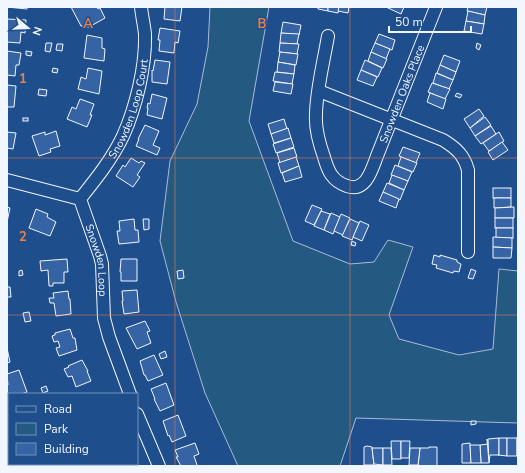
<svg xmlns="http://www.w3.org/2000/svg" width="525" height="473" font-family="'Nunito Sans',sans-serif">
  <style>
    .green { fill: #245a82; stroke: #a8bbd7 }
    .building { fill: #3563a3; stroke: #f2f6ff }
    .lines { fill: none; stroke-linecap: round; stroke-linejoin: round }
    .minor-casing { stroke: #f2f6ff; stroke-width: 14 }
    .minor { stroke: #1f4e8c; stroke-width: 12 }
    .grid { fill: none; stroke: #ea8049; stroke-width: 1; stroke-opacity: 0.55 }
    .labels { text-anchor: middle; stroke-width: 3; stroke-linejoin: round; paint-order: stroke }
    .street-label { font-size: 11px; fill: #f2f6ff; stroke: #1f4e8c }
    .grid-label { font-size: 13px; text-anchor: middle; font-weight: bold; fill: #ea8049; stroke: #1f4e8c; stroke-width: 3; stroke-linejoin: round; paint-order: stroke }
  </style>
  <rect width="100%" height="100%" fill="#1f4e8c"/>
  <path class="green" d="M210,7H269L249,121L293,241L350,264L374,262L388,240L413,247L389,315L399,339L459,355L493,349L499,269L518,271V423L356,418L340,466H238L205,393L176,302L160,241L170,161L197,104L208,47Z"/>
  <g class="building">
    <path d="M7,7H27V9Z"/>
    <path d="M71,7H97L98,9L100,8L105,18L89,27L81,26Z"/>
    <path d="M165,7H182L180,21L164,19Z"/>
    <path d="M318,7H328V11L318,9Z"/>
    <path d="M328,7H339L338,13L328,11Z"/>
    <path d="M339,7H349L348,13L338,11Z"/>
    <path d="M386,7H404L401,14Z"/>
    <path d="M468,7H487L485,15L467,11Z"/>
    <path d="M468,11L485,15L484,24L466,21Z"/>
    <path d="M7,19L26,20L25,33L21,32L20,43L7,42Z"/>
    <path d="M466,21L484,24L482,34L464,31Z"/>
    <path d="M283,22L301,25L299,35L281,33Z"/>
    <path d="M160,28L180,31L178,43L175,42L174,53L159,51L160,40H158Z"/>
    <path d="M281,33L299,34L297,44L280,43Z"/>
    <path d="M379,34L395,40L392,50L375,43Z"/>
    <path d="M87,35L102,38V48L105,49L104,61L84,58Z"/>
    <path d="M46,43H52L50,52L45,51Z"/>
    <path d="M280,43L299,44L297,54L279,52Z"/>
    <path d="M375,43L390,49L386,59L371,52Z"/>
    <path d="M477,43L481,45L479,50L476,48Z"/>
    <path d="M57,44H63L62,51L56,50Z"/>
    <path d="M7,51L21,53L19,65H16L15,76L7,75Z"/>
    <path d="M26,51L32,52L31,56L26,55Z"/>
    <path d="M280,52L298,54L296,65L278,62Z"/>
    <path d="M371,52L387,59L383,68L368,61Z"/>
    <path d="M444,55L460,61L456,72L440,65Z"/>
    <path d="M155,60L170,62L167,84L152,82V70L153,71Z"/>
    <path d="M365,60L382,68L378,77L361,70Z"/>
    <path d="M278,62L295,65L294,74L277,72Z"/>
    <path d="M440,65L456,72L453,80L437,73Z"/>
    <path d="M53,68L58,69L57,73L52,72Z"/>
    <path d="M88,68L102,71L99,94L78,89L81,77L86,79Z"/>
    <path d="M361,70L377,77L373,86L357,80Z"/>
    <path d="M275,72L294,74L292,84L273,81Z"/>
    <path d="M436,73L453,80L449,89L433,83Z"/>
    <path d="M275,82L293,84L291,94L273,91Z"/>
    <path d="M432,83L450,89L445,99L428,92Z"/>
    <path d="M7,85L16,86L14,107H7Z"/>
    <path d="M39,89L47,90L46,96L38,95Z"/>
    <path d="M430,93L446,99L443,109L427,102Z"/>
    <path d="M457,93L462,95L460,98L455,96Z"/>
    <path d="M152,94L167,98L162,119L147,115L148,108H147L148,103L150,104Z"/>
    <path d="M80,99L94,104L90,115H92L87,127L67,119L72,107L76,109Z"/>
    <path d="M479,109L484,116L470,128L464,119Z"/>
    <path d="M485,117L491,125L475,136L470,128Z"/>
    <rect x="23" y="118" width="5" height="3"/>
    <path d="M284,119L287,129L271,134L268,124Z"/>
    <path d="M145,125L159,131L153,145L160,148L157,155L136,146L139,139H138Z"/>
    <path d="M491,126L496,134L481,144L475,136Z"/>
    <path d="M288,128L291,138L274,143L271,134Z"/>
    <path d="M56,131L60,146L50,149L51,152L39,156L32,136L45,132V135Z"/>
    <path d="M7,132L16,133L13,149L7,148Z"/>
    <path d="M499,132L504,141L489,151L483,143Z"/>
    <path d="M291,138L294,147L276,153L273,144Z"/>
    <path d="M502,142L508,150L493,160L488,152Z"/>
    <path d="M403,147L420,153L416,163L399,156Z"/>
    <path d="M294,148L297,157L280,163L277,153Z"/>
    <path d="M296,157L299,166L281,173L278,163Z"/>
    <path d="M401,157L417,163L413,172L398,166Z"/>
    <path d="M131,158L139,163L141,161L145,163L137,175L140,177L133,187L116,176L123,165L125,167Z"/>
    <path d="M395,165L412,172L408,181L391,175Z"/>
    <path d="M299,166L302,177L285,182L282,173Z"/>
    <path d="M392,175L408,181L404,190L389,183Z"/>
    <path d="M387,183L404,190L400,200L383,192Z"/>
    <rect x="493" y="188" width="18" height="10"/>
    <path d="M383,192L399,199L396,208L379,201Z"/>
    <path d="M494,198H511V207L494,208Z"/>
    <path d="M312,205L322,209L314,225L305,221Z"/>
    <path d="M7,207L10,208L7,222Z"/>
    <path d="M514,207V218H495V208Z"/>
    <path d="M36,209L48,214L47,217L56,222L50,236L29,228Z"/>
    <path d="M321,211L330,214L324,230L314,226Z"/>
    <path d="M331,213L340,217L333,234L324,230Z"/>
    <path d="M341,214L350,218L343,235L334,231Z"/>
    <rect x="495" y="218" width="18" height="10"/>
    <path d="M134,219L135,230H138L139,242L119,244L117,231H120L119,221Z"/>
    <path d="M143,219H149V229L144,230Z"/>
    <path d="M350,219L359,223L352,240L342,236Z"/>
    <path d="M360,221L369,225L362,241L353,237Z"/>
    <rect x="496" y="228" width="17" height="10"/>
    <path d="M493,237L512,238V248L493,247Z"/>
    <path d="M352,241L356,243L355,246L351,245Z"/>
    <path d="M493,247L512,248L511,258H493Z"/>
    <path d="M434,255L440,257V255L457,260V262L461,264L459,272L454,271L453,273L436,268L437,265L432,264Z"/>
    <path d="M67,259L68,272H64V283H53V286H49L48,270L41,271L40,261Z"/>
    <path d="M121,259H137V281H121V272H120Z"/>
    <path d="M471,269L476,271L473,279L468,278Z"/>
    <path d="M22,270L23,275L19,276V271Z"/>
    <path d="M183,270L184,278L178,279L177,271Z"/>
    <path d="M7,287H10L11,297H7Z"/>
    <path d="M137,290L139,312L124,314L122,301H123L122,291Z"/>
    <path d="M68,291L69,299H70L71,314L56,316L54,303H50L49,298H54L53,293Z"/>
    <path d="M29,312L31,321L25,322L23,313Z"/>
    <path d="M145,321L150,331L147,332L151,343L137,349L126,328Z"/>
    <path d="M70,329L73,338H75L77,350L59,356L56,348L60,347L58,341L54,342L52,336L55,335V333Z"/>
    <path d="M7,348L10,362L7,363Z"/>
    <path d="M165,351L167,357L161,359L159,354Z"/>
    <path d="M154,355L163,375L148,381L145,375H144L140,361Z"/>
    <path d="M82,360L88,371H87L91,381L76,387L72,376L68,377L64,369L69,367L68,366Z"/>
    <path d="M19,370L27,392L21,394H9V398L8,399L7,386L8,385L7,374Z"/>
    <path d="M166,383L174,405L160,411L154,399H155L151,389Z"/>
    <path d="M46,386L48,391L43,393L41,388Z"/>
    <path d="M178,415L186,436L172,442L169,435L168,436L163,421Z"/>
    <path d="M471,421H476V424L471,425Z"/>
    <path d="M499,438V455H490L489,463L488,439Z"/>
    <path d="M499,438H507V456L498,455H499Z"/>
    <rect x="507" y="438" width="10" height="18"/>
    <rect x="517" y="438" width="1" height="17"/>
    <path d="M487,439L489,463H481L480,445L488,444Z"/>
    <path d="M391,441H401V459H392Z"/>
    <path d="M401,441H410L409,458H401Z"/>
    <path d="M195,443L199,454L194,456L197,465L194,466H181L176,457H178L175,450Z"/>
    <path d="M470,443L471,463H462V444Z"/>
    <path d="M470,445H480L481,463H471Z"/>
    <path d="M367,446L372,447L374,465H364V447Z"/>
    <path d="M429,447H437V466H418L420,448H429Z"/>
    <path d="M372,448H383V465L374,464Z"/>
    <path d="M383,448H391L392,465H383Z"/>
    <path d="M410,448H420L418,465H409Z"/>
    <path d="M107,464H124V466H108Z"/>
  </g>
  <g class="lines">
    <defs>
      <g id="minor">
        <path id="s1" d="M328,36C324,60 316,91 316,115C315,129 319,143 324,157C328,171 332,181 347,186C366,193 372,169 377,156L436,7"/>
        <path d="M319,91L443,140C456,148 464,155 468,170V252"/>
        <path d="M7,180L80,199"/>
        <path id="s2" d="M80,199C96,179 112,159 123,136C136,107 146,66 145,34C144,25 142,16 141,7"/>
        <path id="s3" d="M80,199L100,256L102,264L104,318L109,337L130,394"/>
        <path d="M137,414L159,466"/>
      </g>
    </defs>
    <use href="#minor" class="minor-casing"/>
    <use href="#minor" class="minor"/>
  </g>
  <path class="grid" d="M175,7V466M350,7V466M7,158H518M7,315H518"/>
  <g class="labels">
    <g class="street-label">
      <text dy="4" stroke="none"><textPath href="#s1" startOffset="277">Snowden Oaks Place</textPath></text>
      <text dy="4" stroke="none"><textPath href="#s2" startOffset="104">Snowden Loop Court</textPath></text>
      <text dy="4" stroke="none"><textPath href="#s3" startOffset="64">Snowden Loop</textPath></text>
    </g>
  </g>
  <g class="grid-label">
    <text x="88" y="28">A</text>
    <text x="262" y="28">B</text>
    <text x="23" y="83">1</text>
    <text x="23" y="241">2</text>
  </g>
  <rect width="525" height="473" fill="none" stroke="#f2f6ff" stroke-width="16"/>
  <rect x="8" y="393" width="130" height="72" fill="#1f4e8c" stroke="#7391ba"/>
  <rect x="16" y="406" width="20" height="6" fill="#1f4e8c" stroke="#7391ba"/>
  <text x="44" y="413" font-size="12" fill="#f2f6ff">Road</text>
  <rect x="16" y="423" width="20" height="12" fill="#245a82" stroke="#7391ba"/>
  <text x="44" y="433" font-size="12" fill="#f2f6ff">Park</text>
  <rect x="16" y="443" width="20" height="12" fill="#3563a3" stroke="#7391ba"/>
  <text x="44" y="453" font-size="12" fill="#f2f6ff">Building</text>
  <g transform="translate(28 28) rotate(109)" stroke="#1f4e8c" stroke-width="3" paint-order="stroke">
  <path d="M0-3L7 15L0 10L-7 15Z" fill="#f2f6ff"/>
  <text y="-6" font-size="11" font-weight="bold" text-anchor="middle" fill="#f2f6ff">N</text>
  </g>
  <path d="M389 26v6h82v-6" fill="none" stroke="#f2f6ff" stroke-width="2"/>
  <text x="395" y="26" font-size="12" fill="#f2f6ff" stroke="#1f4e8c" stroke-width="3" paint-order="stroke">50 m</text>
</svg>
